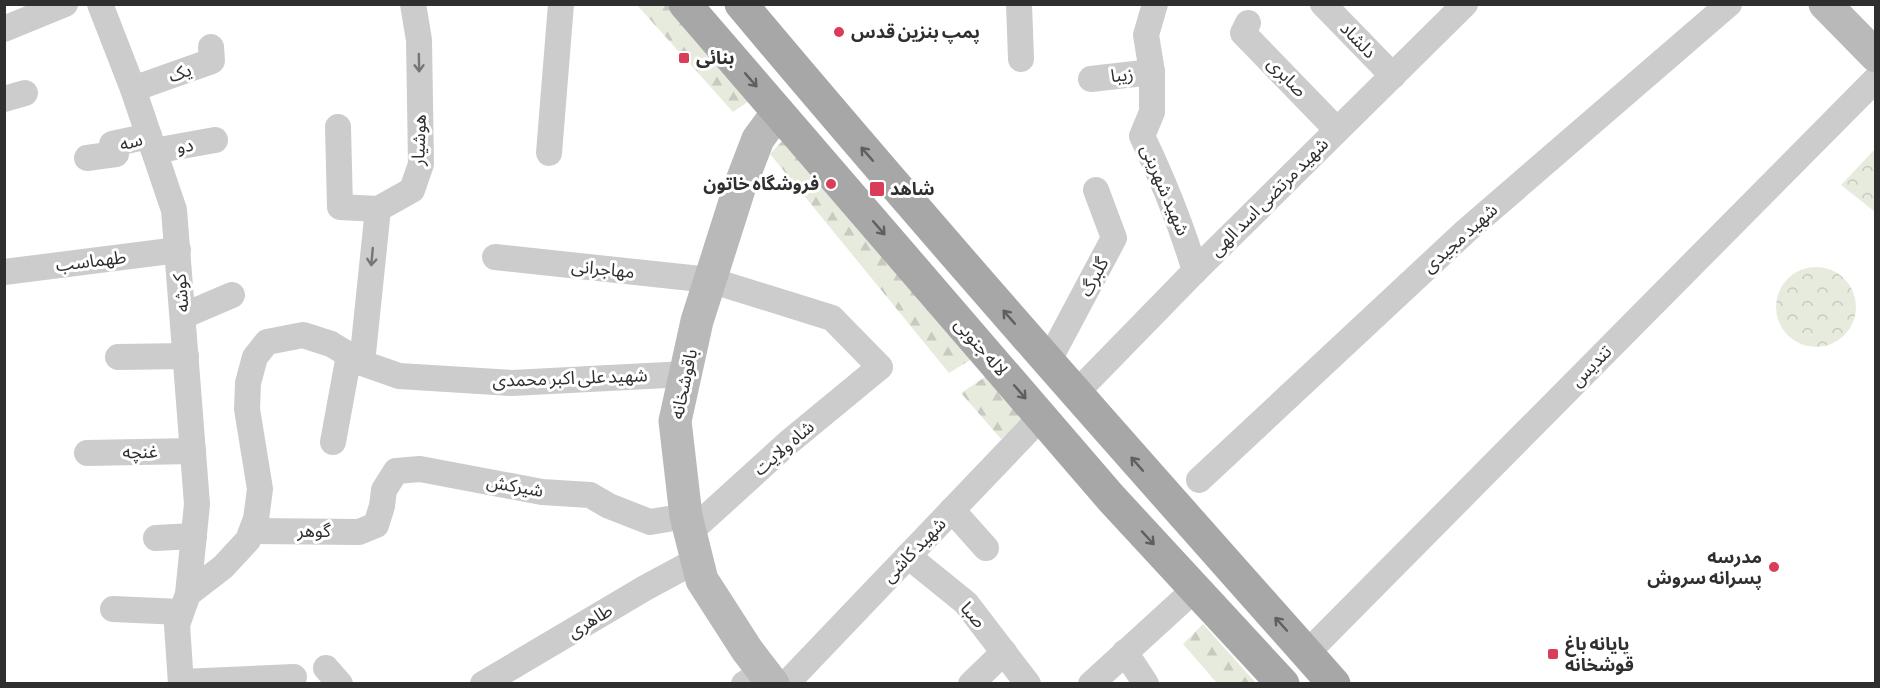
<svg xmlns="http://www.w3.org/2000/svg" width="1880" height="688" font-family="'Sofia Sans Condensed','Noto Sans Arabic',sans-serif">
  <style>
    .forest { fill: url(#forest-firs) }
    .park { fill: url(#park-crowns) }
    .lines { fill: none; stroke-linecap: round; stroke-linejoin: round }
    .street { stroke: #ccc; stroke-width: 26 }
    .secondary { stroke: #b9b9b9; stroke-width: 33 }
    .primary { stroke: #a7a7a7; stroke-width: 33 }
    .oneway { stroke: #767676 }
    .oneway2 { stroke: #5f5f5f }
    .poi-dot { fill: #da3d5a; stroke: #fff; stroke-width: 2 }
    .labels { text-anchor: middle; stroke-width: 6; stroke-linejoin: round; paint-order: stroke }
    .poi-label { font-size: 18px; font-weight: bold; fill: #2f2f2f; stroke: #fff; text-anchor: start }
    .street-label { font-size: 18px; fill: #2f2f2f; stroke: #fff }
  </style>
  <defs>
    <pattern id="forest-firs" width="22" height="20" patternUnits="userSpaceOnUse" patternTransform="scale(1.5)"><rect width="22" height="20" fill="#e7ebde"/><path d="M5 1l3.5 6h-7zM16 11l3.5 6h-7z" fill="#c6cabf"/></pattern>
    <pattern id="park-crowns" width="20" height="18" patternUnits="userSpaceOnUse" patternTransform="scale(1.5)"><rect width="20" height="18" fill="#e7ebde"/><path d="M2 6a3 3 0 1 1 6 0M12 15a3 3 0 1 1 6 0" fill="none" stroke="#c6cabf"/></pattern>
  </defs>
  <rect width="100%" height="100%" fill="#fff"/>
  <g class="forest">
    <path d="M637,5H669L752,99L733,112Z"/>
    <path d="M785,138L975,357L949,373L770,154Z"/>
    <path d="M988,375L1028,417L1001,439L961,393Z"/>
    <path d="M1203,624L1256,683H1217L1183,644Z"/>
  </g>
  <g class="park">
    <path d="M1875,149V212L1841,185Z"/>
    <circle cx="1816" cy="307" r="40"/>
  </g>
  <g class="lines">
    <g class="street">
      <path d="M100,4L133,89L174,210L197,504L188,594"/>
      <path d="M1019,4L1021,59"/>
      <path d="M1155,4L1146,35L1152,72V112L1142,136C1163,180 1181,224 1195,271"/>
      <path d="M1323,4L1393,76"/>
      <path d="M1248,23L1243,33L1337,130"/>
      <path d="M4,29L65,4"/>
      <path d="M1091,79L1152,72"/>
      <path d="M133,89L212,61L211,47"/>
      <path d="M4,99L25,93"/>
      <path d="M338,127L340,207L378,209"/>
      <path d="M154,151L215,140"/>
      <path d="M549,153L561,4"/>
      <path d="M87,158L116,154L112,144L149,136"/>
      <path d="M495,257L710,280L832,318L880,367L789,442L690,532"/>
      <path d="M4,272L178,250"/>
      <path d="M183,316L232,295"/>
      <path d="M118,357L186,356"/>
      <path d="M1048,362L1114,238L1096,190"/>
      <path d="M362,363L378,209L412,190L421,164L419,40L413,4"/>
      <path d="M1076,393L1195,271L1465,4"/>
      <path d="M333,442L349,355"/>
      <path d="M87,453L193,451"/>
      <path d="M1199,480L1466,231L1729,4"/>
      <path d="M952,510L986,548"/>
      <path d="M252,531L359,532L376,525L382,506L384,490L396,471L420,469L542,492L590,495L609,506L650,522L686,516"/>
      <path d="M156,538L194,536"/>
      <path d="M908,556L966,603L1028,684"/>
      <path d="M113,609L181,612"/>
      <path d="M1125,652L1146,684"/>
      <path d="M1307,653L1876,79"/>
      <path d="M326,668L340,684"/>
      <path d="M181,682L294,677"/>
      <path d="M181,684L177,625L188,594L223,567L248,540L256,519L260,489L247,409L248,383L255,357L267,342L303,335L331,344L362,363L399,376L512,383L686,374"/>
      <path d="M483,684L645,588L697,560"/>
      <path d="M744,684L764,672"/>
      <path d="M786,684L1041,417"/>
      <path d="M971,684L1004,652"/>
      <path d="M1091,684L1195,589"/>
    </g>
    <g class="secondary">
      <path d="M1825,4L1876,56"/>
      <path d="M773,684L747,650L702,580L686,516L675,421L697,321L740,186L758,139L778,112"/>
    </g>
    <g class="primary">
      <path d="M685,4L1111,498L1283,684"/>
      <path d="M741,4C934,234 1134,459 1334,684"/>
    </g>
  </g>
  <defs><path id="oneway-shaft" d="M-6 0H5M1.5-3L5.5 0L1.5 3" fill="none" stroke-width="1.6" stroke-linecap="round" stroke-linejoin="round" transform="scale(1.5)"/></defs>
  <g class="oneway">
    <use href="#oneway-shaft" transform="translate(419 63) rotate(89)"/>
    <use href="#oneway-shaft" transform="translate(372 257) rotate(95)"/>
  </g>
  <g class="oneway2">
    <use href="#oneway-shaft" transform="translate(751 80) rotate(49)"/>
    <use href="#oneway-shaft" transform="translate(867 154) rotate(-131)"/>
    <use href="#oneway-shaft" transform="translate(879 228) rotate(49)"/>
    <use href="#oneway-shaft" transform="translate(1009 317) rotate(-131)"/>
    <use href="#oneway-shaft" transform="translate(1020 392) rotate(49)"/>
    <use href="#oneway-shaft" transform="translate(1137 464) rotate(-131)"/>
    <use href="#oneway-shaft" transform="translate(1148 538) rotate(47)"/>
    <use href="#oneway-shaft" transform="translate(1281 624) rotate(-132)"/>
  </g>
  <g class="poi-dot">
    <circle cx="839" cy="32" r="6"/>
    <rect x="678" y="52" width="12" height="12" rx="3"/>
    <circle cx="831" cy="184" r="6"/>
    <rect x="869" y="181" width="16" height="16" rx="3"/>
    <circle cx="1774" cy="567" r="6"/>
    <rect x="1547" y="648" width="12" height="12" rx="3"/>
  </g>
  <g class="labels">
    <g class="poi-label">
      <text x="851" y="38">پمپ بنزین قدس</text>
      <text x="696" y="64">بنائی</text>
      <text x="819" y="190" text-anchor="end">فروشگاه خاتون</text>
      <text x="890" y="195">شاهد</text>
      <text x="1762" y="563" text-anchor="end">مدرسه<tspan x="1762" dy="21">پسرانه سروش</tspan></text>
      <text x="1565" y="650">پایانه باغ<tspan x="1565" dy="21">قوشخانه</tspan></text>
    </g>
    <g class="street-label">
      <text transform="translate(1358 40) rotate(46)" y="6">دلشاد</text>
      <text transform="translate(180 73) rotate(-20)" y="6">یک</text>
      <text transform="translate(1122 75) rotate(-6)" y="6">زیبا</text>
      <text transform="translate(1287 77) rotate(46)" y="6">صابری</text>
      <text transform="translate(419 140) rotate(-88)" y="6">هوشیار</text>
      <text transform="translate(131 142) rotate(-17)" y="6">سه</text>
      <text transform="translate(185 146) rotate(-10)" y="6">دو</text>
      <text transform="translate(1165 190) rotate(67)" y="6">شهید شهرینی</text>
      <text transform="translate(1269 197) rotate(-45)" y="6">شهید مرتضی اسد الهی</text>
      <text transform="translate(1460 238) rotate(-42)" y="6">شهید مجیدی</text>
      <text transform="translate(91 261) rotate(-7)" y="6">طهماسب</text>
      <text transform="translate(603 269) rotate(6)" y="6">مهاجرانی</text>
      <text transform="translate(1094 277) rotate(-62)" y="6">گلبرگ</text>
      <text transform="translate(181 293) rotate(-95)" y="6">کوشه</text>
      <text transform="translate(981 347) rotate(49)" y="6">لاله جنوبی</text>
      <text transform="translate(1591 366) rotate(-45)" y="6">تندیس</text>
      <text transform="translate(570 378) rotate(-2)" y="6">شهید علی اکبر محمدی</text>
      <text transform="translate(684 384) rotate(-78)" y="6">باقوشخانه</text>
      <text transform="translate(784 448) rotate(-41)" y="6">شاه ولایت</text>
      <text transform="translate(140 452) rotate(-1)" y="6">غنچه</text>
      <text transform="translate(515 486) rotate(10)" y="6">شیرکش</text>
      <text x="314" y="537">گوهر</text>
      <text transform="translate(914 550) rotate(-46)" y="6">شهید کاشی</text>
      <text transform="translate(973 615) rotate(49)" y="6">صبا</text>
      <text transform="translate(590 621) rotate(-31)" y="6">طاهری</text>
    </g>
  </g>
  <rect width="1880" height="688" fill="none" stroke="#2f2f2f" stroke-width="12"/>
</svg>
